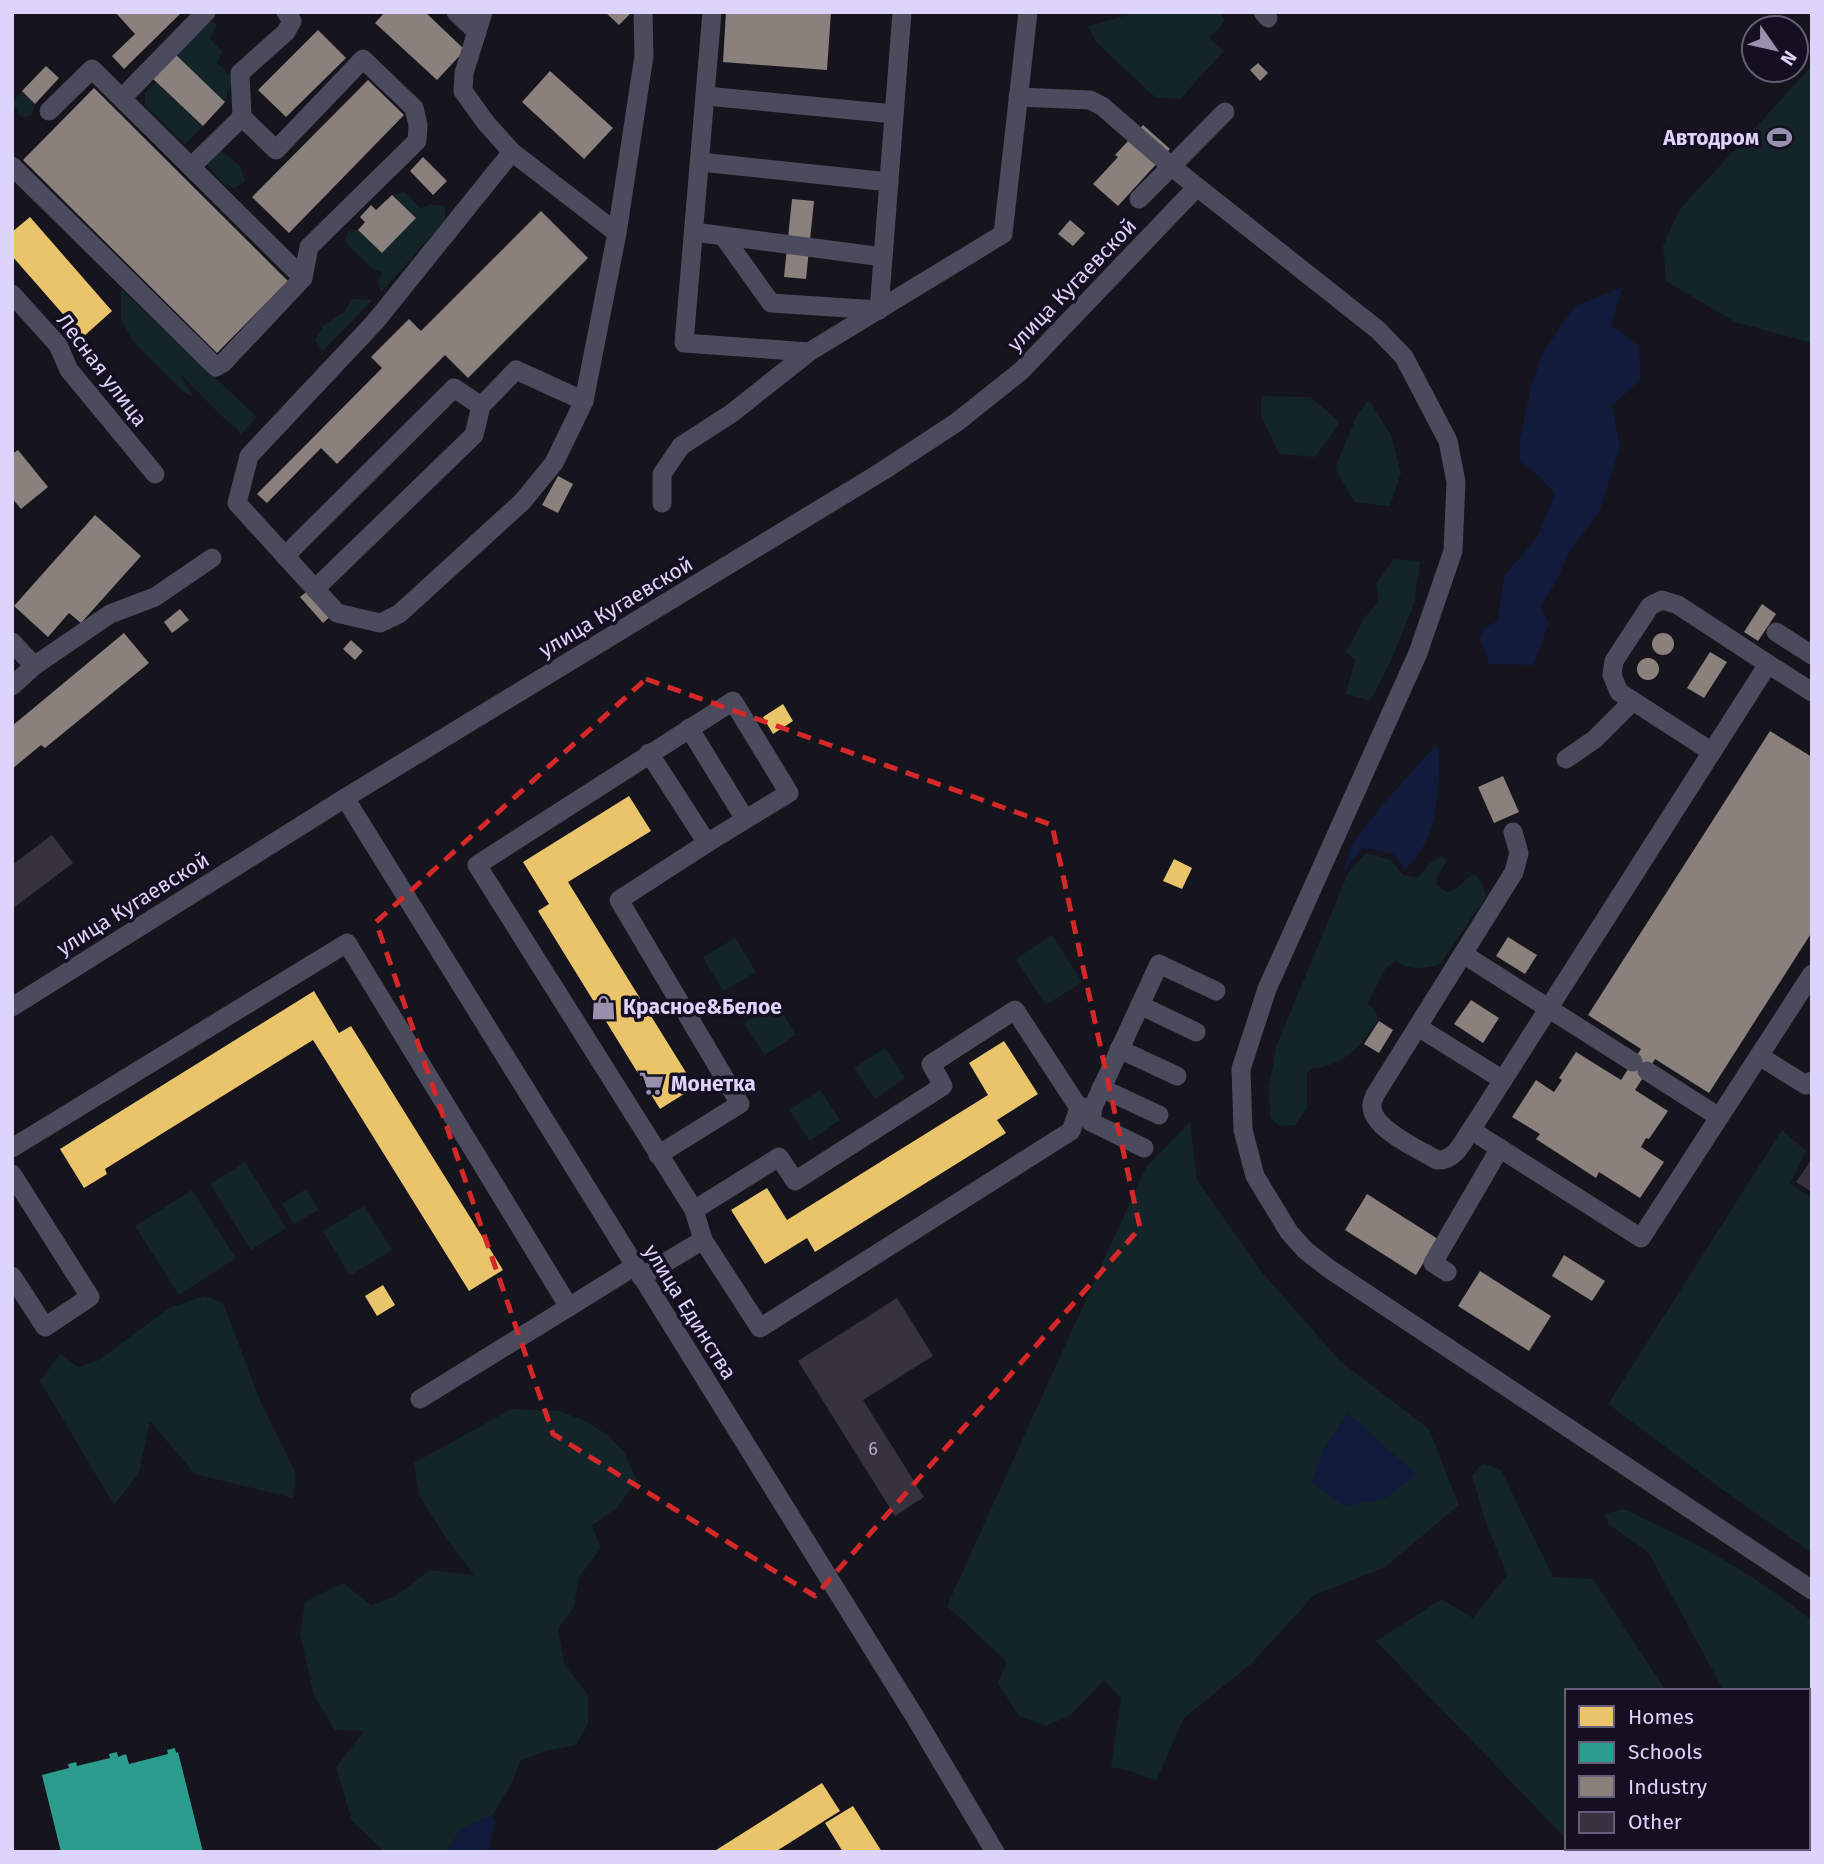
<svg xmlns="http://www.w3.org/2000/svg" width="1824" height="1864" font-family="'Fira Sans',sans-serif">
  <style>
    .green { fill: #132528 }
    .water { fill: #111b3c }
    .homes { fill: #e9c46a }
    .schools { fill: #2a9d8f }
    .industry { fill: #8a817c }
    .building { fill: #36323f }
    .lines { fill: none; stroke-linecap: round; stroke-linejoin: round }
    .minor { stroke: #4c4a5d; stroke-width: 19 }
    .marked { fill: none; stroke: #d62828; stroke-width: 5; stroke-dasharray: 14 9; stroke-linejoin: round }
    .labels { text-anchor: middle; stroke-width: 7; stroke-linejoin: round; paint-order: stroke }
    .number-label { font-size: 18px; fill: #b3accc }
    .poi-label { font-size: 21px; font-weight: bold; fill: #ddd4fb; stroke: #151021; text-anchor: start }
    .street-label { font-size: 21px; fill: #ddd4fb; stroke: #151021 }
  </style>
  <rect width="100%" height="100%" fill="#16141d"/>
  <g class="green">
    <path d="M1138,12H1220L1225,21L1209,38L1224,51L1180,99L1156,98L1096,42L1088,26Z"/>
    <path d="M209,21L217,24L210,39L222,51L217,63L234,78L225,102L174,53Z"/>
    <path d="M1812,66V343L1735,322L1666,281L1663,246L1679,210Z"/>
    <path d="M156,82L203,126L185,144L145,105V93Z"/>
    <path d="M22,91L35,104L31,116L21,117L12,103Z"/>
    <path d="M219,149L240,166L245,181L234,189L221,181L206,164Z"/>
    <path d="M405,192L421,209L430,204L445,206V221L381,292L378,282L382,272L374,270L345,242L348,230H358L382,253L416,218L392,195Z"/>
    <path d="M121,289L257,417L240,435L238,429L229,423L179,373L193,396L185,393L133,341L121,319Z"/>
    <path d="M352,299L372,300L323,351L315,340L324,325L344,312Z"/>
    <path d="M1261,396L1310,397L1340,422L1315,457L1279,454L1261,416Z"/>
    <path d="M1369,400L1391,435L1401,473L1390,506L1354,502L1335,468L1358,413Z"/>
    <path d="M1394,559L1420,561L1414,604L1389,665L1370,701L1346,694L1355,660L1346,652L1365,617L1379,602L1376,584Z"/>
    <path d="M1366,853L1391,860L1403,875L1418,878L1430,863L1442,856L1448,860L1437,876V885L1447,892C1460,889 1463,880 1474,874L1482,883L1486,897L1440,964C1423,969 1411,971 1395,961L1385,969L1368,1003C1374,1008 1377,1011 1378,1020C1361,1045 1345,1066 1313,1068L1307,1073V1108L1295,1125L1280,1126L1270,1118L1269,1088L1276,1047L1348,873Z"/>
    <path d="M1052,935L1082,982L1046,1005L1016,959Z"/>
    <path d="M735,938L756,972L723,991L703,957Z"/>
    <path d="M776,1003L796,1035L765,1055L744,1023Z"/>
    <path d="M885,1048L905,1078L875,1099L854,1068Z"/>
    <path d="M820,1090L840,1120L810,1141L789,1110Z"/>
    <path d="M1190,1122L1197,1180L1261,1271L1340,1361L1429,1429L1459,1505L1384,1568L1314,1595L1251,1664L1184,1718L1156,1781L1131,1771L1111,1767L1121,1698L1104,1680L1071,1715L1046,1726L1018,1715L998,1683L1007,1662L947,1606L1146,1167Z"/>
    <path d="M1782,1130L1806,1151L1790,1184L1812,1198V1553L1723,1490L1608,1404Z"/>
    <path d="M245,1162L286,1228L251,1250L210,1184Z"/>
    <path d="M306,1189L319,1210L294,1224L282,1204Z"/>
    <path d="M192,1190L236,1258L179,1295L135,1226Z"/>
    <path d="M364,1206L392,1250L350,1276L323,1231Z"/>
    <path d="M205,1296L223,1303L260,1400L296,1473L293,1498L195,1474L150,1421L139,1473L114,1505L40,1381L60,1354L78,1367L99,1360L169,1308Z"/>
    <path d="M512,1409L560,1411L587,1422L609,1436L624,1452L637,1480L617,1508L592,1525L601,1548L579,1577L574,1607L558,1629L564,1664L588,1695V1724L576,1745L545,1751L520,1761L512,1783L492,1816L462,1828L446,1852H385L352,1821L336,1767L364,1731L335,1730L314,1696L300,1634L305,1602L343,1583L371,1605L394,1597L430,1570L474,1575L446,1538L419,1495L414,1463Z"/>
    <path d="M1482,1463L1501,1470L1553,1577L1593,1579L1666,1691H1567V1840L1376,1641L1442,1599L1473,1618L1507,1575L1486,1523L1472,1476Z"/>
    <path d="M1623,1509C1692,1540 1754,1573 1812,1621V1852H1803V1848H1808V1691H1724L1648,1552L1608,1524L1605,1514Z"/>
    <path d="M1575,1848H1775L1781,1852H1578Z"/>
  </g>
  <g class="water">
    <path d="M1623,287L1611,325L1639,346L1641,380L1612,405L1620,447L1600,511L1570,551L1555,584L1541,605L1549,624L1533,665L1489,664L1480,638L1484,628L1498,621L1504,576L1537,537L1555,494L1541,478L1520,461V438L1531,387L1543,352L1575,306Z"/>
    <path d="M1435,746L1439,749C1439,793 1439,839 1405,869L1394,854L1363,848L1343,872L1352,844L1383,804Z"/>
    <path d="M1348,1413L1417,1475L1384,1499L1344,1506L1311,1482L1325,1447Z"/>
    <path d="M492,1816L495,1824L488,1852H446L462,1828Z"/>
  </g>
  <g class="homes">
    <path d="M30,217L112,311L83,337L12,256V232Z"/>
    <path d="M783,704L793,721L773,734L763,717Z"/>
    <path d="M629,796L651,831L568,882L695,1087L660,1109L538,911L549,904L523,862Z"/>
    <path d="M1174,859L1192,868L1182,889L1163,881Z"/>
    <path d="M314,991L339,1033L351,1026L503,1270L469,1291L313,1040L105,1169L107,1174L84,1188L60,1149Z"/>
    <path d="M1004,1041L1038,1094L997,1120L1006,1133L815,1252L807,1238L765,1264L731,1210L767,1188L787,1220L988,1095L969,1063Z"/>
    <path d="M383,1285L395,1305L377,1316L365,1296Z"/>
    <path d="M822,1783L840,1811L775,1852H713Z"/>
    <path d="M853,1806L882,1852H843L825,1823Z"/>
  </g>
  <path class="schools" d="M175,1748L176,1753L178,1752L203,1852H61L42,1775L69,1768L68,1764L76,1762L77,1766L110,1758L109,1754L117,1752L118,1757L126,1754L129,1764L168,1754L167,1750Z"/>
  <g class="industry">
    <path d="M115,12H182L124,69L112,56L135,34Z"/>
    <path d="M385,12H425L465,50L437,80L375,23Z"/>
    <path d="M605,12H628L630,14L619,25Z"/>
    <path d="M726,12H831L827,70L723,62Z"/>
    <path d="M318,30L346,58L286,117L258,90Z"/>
    <path d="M174,53L225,102L203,126L151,77Z"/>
    <path d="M1258,63L1268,73L1260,81L1250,70Z"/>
    <path d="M46,66L59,78L35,104L22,91Z"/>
    <path d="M550,71L613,128L584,159L522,102Z"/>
    <path d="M368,80L404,115L289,233L252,197Z"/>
    <path d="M94,88L288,281L217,353L23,160Z"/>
    <path d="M1143,125L1170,149L1118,206L1093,184L1118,157L1115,155Z"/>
    <path d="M423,157L447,181L433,195L410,171Z"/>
    <path d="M392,195L416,218L382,253L358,230L365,222L360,217L371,205L376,210Z"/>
    <path d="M792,199L814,201L806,279L784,277Z"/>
    <path d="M541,211L588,258L468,378L445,355L337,464L321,448L267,503L257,494L382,368L371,357L409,319L421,331Z"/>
    <path d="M1070,220L1085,233L1073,246L1058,234Z"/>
    <path d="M18,450L48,487L21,509L12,498V454Z"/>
    <path d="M558,476L573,484L558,513L542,505Z"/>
    <path d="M95,515L141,556L81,623L69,613L48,637L14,606Z"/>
    <path d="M310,589L333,614L323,623L300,597Z"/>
    <path d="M1762,604L1776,614L1758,641L1744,632Z"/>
    <path d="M180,609L189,620L172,633L164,622Z"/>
    <path d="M124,633L149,663L45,748L41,745L12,769V726Z"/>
    <circle cx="1663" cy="644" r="11"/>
    <path d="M351,640L363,651L355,660L343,649Z"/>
    <path d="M1710,652L1727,662L1704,698L1687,688Z"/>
    <circle cx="1648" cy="669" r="11"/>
    <path d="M1770,731L1812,757V932L1709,1093L1655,1059L1635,1090L1668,1111L1649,1139L1646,1138L1641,1147L1664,1162L1640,1198L1599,1172L1596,1178L1536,1139L1540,1134L1512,1117L1536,1080L1554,1092L1562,1080L1559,1078L1576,1052L1621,1080L1641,1049L1588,1015Z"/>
    <path d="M1503,776L1519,812L1494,823L1478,787Z"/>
    <path d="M1508,937L1537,955L1525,974L1496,956Z"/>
    <path d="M1471,1000L1499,1018L1483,1043L1454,1024Z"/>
    <path d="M1379,1021L1393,1030L1379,1053L1364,1044Z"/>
    <path d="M1367,1194L1438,1239L1416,1275L1345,1230Z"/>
    <path d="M1564,1255L1605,1281L1592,1301L1552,1276Z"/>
    <path d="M1480,1271L1551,1316L1529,1351L1458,1306Z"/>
  </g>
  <g class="building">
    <path d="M52,835L73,863L12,909V865Z"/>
    <path d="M1812,1159V1192L1796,1182Z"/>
    <path d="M897,1298L933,1356L863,1400L924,1497L895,1516L798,1361Z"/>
  </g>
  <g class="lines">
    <g class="minor">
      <path d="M456,12L477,32"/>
      <path d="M483,12L464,73L463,91L486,123L512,152L617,233"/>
      <path d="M712,12L684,343L809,352L1003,234L1028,12"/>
      <path d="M1263,12L1268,18"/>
      <path d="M706,96L894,114"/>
      <path d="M1018,97L1090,100L1102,106L1172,167L1378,330L1404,357L1448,441L1456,482L1453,551L1418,653L1267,989L1241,1069L1243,1130L1255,1176L1289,1232L1305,1250L1328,1268L1812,1590"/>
      <path d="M122,98L206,12"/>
      <path d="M49,111L92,69L303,278"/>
      <path d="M512,152L375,322L249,456L237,503L337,613L380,623L399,614L522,502L554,463L584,401L617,233L644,56L643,12"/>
      <path d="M700,162L889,182"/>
      <path d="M12,166L216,367L223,363L303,278L309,247L417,141L418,125L414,108L363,59L276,150L242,117L240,73L286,32L292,21L286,12"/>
      <path d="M191,167L242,117"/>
      <path d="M1139,199L1225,112"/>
      <path d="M694,232L883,257"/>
      <path d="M723,236L771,303L879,310"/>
      <path d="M12,294L58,345L69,370L155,474"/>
      <path d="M879,310L902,12"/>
      <path d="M662,503V474L681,446L732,413L809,352"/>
      <path d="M285,556L454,388L481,406L516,370L584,401"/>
      <path d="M315,589L474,435L481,406"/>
      <path d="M1776,632L1812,655"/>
      <path d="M12,642L34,666"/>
      <path d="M12,686L34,666L110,614L155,597L212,558"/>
      <path d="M1812,692L1768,664L1471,1130L1641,1238L1812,974"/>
      <path d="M689,728L745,819"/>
      <path d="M1712,752L1619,692L1612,675L1614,661L1650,606L1662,600L1678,605L1768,664"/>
      <path d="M649,753L707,843L619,900L740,1104L658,1155"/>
      <path d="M1566,759L1595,739L1632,702"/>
      <path d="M345,798L915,1717L995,1852"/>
      <path d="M1463,954L1633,1062"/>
      <path d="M1140,1005L1196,1032"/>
      <path d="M12,1007L345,798L881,472L957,422L1021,371L1197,187"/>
      <path d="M1418,1027L1503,1080"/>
      <path d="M1119,1049L1177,1076"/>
      <path d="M1759,1056L1806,1085L1812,1081"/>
      <path d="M1647,1071L1719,1117"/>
      <path d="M1101,1088L1159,1115"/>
      <path d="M1093,1107L1091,1122L1144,1148"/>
      <path d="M1079,1108L1093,1107L1159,964L1216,991"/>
      <path d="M1471,1130C1462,1143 1455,1161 1437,1160C1420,1150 1370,1128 1372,1105C1372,1102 1374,1098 1375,1095L1514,872L1519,853L1513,832"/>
      <path d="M12,1148L347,943L569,1307L420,1399"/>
      <path d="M12,1174L90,1297L45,1327L12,1276"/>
      <path d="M694,1210L779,1157L795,1181L943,1086L931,1064L1015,1010L1079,1108L1071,1131L760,1328L703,1240L694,1210L477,865L733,701L789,793L707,843"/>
      <path d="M1447,1272L1433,1263L1500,1148"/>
      <path d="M641,1277L703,1240"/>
      <path d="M569,1307L635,1266"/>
    </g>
  </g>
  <path class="marked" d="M646,679L1052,825L1140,1228L815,1596L553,1434L376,922Z"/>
  <defs>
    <symbol id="stadium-bare" viewBox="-9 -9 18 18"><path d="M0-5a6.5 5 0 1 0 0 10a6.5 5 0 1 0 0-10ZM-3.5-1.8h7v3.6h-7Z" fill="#9791ad" stroke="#151021" stroke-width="2.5" paint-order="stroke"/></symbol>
    <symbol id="shop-bare" viewBox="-9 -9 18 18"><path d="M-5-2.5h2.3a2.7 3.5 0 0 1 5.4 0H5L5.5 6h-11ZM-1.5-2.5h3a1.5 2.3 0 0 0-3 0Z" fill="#9791ad" stroke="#151021" stroke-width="2.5" paint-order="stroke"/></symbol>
    <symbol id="supermarket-bare" viewBox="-9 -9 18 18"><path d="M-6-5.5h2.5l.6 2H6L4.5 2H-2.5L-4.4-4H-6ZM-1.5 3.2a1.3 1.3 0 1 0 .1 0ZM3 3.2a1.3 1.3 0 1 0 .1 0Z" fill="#9791ad" stroke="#151021" stroke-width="2.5" paint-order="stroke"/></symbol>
  </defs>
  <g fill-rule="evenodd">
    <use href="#stadium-bare" x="1762" y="120" width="35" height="35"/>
    <use href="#shop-bare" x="586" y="990" width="35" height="35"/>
    <use href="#supermarket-bare" x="634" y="1066" width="35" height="35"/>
  </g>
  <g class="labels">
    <g class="number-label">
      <text x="873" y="1455">6</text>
    </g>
    <g class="poi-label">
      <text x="1759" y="145" text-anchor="end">Автодром</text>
      <text x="623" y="1014">Красное&amp;Белое</text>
      <text x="671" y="1091">Монетка</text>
    </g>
    <g class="street-label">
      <text transform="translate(1072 285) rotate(-46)" y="7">улица Кугаевской</text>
      <text transform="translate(102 370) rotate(53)" y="7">Лесная улица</text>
      <text transform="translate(616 607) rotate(-31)" y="7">улица Кугаевской</text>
      <text transform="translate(133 904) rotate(-32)" y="7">улица Кугаевской</text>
      <text transform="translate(690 1312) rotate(58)" y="7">улица Единства</text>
    </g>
  </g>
  <rect width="1824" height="1864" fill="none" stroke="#ddd4fb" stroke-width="28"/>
  <rect x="1565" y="1689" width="245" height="161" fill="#151021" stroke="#655e78" stroke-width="2"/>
  <rect x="1579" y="1706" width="35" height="21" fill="#e9c46a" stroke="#655e78" stroke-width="2"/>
  <text x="1628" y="1724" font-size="21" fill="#ddd4fb">Homes</text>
  <rect x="1579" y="1742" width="35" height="21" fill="#2a9d8f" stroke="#655e78" stroke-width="2"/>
  <text x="1628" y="1759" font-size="21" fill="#ddd4fb">Schools</text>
  <rect x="1579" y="1776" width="35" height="21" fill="#8a817c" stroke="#655e78" stroke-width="2"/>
  <text x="1628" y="1794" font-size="21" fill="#ddd4fb">Industry</text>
  <rect x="1579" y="1812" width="35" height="21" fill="#36323f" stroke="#655e78" stroke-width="2"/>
  <text x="1628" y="1829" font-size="21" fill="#ddd4fb">Other</text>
  <g transform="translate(1775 49) rotate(124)"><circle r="33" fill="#151021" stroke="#655e78" stroke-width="2"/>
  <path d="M0-5L12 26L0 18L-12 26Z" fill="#9791ad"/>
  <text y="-10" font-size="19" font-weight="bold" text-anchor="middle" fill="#ddd4fb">N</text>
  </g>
</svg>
